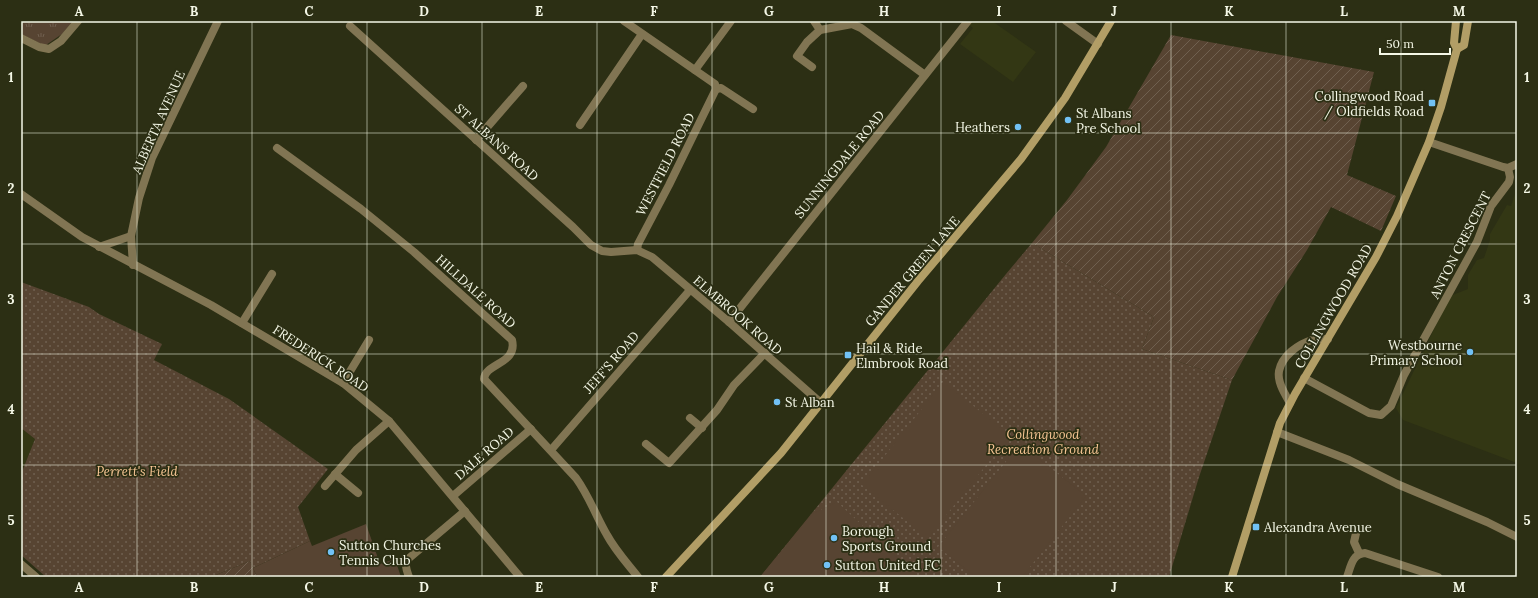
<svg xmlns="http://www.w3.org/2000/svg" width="1538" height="598" font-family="Lora,serif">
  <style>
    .built { fill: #333714 }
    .grass { fill: url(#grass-tufts) }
    .park { fill: url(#park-dots) }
    .garden { fill: url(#garden-furrows) }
    .pitch { fill: #574432 }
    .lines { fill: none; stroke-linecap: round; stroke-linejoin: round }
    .street { stroke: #817553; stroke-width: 8 }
    .secondary { stroke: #b29e66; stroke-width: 8 }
    .grid { fill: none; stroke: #f4f7e6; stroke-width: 1; stroke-opacity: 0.55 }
    .poi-dot { fill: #71c1f5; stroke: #2c2f14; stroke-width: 1.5 }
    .labels { text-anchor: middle; stroke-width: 3.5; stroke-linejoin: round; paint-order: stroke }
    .poi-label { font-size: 13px; fill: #f4f7e6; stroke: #2c2f14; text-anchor: start }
    .street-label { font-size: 13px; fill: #f4f7e6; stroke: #2c2f14 }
    .park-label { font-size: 13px; font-style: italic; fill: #f6c594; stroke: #2c2f14 }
    .neatline { fill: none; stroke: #f4f7e6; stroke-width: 1.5 }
    .grid-label { font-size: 13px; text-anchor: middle; font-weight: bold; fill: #f4f7e6 }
  </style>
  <defs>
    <pattern id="grass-tufts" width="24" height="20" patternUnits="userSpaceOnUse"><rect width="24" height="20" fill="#574432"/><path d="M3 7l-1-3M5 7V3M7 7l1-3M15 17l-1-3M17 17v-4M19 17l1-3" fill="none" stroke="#706050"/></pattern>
    <pattern id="park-dots" width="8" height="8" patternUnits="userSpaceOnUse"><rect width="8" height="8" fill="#574432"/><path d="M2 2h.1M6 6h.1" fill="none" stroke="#706050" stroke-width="1.8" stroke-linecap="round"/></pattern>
    <pattern id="garden-furrows" width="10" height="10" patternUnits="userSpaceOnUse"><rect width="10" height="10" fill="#574432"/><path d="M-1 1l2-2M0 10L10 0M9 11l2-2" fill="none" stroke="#706050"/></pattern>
  </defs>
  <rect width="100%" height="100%" fill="#2c2f14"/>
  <g class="built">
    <path d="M964,21H992L1036,52L1013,82L960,44L973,28Z"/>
    <path d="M1517,188V463L1403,420L1396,408L1450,296L1468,289V275L1477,260L1484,258L1490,240V234L1507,205L1511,206Z"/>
    <path d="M21,428L35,439L21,474Z"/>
  </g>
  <path class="grass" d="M21,21H73L62,34L46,45H43L21,34Z"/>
  <g class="park">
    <path d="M1032,243L1154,317L1142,349L1232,380L1199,477L1169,577H760L1006,274Z"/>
    <path d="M21,282L89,307L99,314L162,344L154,360L229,399L328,469L298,507L310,541L253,568L250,561L211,577H46L21,555V474L35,439L21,428Z"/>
  </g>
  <g class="garden">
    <path d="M1171,35L1374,72L1347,175L1396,196L1381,231L1331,207L1307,250L1277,297L1232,380L1142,349L1154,317L1032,243L1067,200L1106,147Z"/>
    <path d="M250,561L257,577H211Z"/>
  </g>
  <g class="pitch">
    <path d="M943,382L1010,435L928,538L862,485Z"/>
    <path d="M1020,444L1086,496L1022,577H976L938,547Z"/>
    <path d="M837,502L918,577H760L812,514Z"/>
    <path d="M366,524L380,564L395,559L401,577H257L253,568L310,541L312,546Z"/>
  </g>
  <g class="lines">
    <g class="street">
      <path d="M624,21L715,84L716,89L721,88L753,109"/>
      <path d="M814,21L820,30"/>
      <path d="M1066,21L1098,44"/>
      <path d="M350,26L573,227L591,245L602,251L611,252L637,250L652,257L729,322L821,403"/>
      <path d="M21,38L39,47L49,49L61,41L78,21"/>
      <path d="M812,67L797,56L807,42L820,30L852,24L861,28L925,75"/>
      <path d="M695,70L731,21"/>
      <path d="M580,125L642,34"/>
      <path d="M476,140L523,86"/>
      <path d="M1429,142L1503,167L1508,168L1517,164"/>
      <path d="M277,148L361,209L414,252L512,340C518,364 485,363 484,379L576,478C589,496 596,516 607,535C615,550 627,563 638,577"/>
      <path d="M21,194L82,237L211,305L343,383L389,421L520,577"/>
      <path d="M131,236L133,265"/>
      <path d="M99,247L131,236L139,198L152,158L218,21"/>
      <path d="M637,250L638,244L669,185L716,89"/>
      <path d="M729,322L968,21"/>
      <path d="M242,323L272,274"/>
      <path d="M1304,378L1369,413L1381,415L1391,406L1404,375L1477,242L1491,206L1509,182L1510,177L1508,168"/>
      <path d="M343,383L369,340"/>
      <path d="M1290,403C1285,394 1277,382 1279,371C1282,356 1298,344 1312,340C1317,339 1323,339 1328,339"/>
      <path d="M690,418L702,428"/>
      <path d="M1277,432L1349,460L1397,484L1487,522L1517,537"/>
      <path d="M646,444L669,463L717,410L734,385L765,353"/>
      <path d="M551,450L690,290"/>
      <path d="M335,474L358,493"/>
      <path d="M325,486L356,450L389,421"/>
      <path d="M453,496L531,429"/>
      <path d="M1357,529L1354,542L1359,553"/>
      <path d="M21,564L36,577"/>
      <path d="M409,577C407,571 404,565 408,559L465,511"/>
      <path d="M1347,577C1351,566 1352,554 1365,553L1438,577"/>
    </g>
    <g class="secondary">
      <path d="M1456,21L1454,43L1457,49"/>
      <path d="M666,577L781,453L918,281L1021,159L1065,98L1111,21"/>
      <path d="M1232,577L1280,423L1295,394L1376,257L1397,216L1429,142L1441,107L1457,49L1464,45L1468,21"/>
    </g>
  </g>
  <path class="grid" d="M137,21V577M252,21V577M367,21V577M482,21V577M597,21V577M712,21V577M826,21V577M941,21V577M1056,21V577M1171,21V577M1286,21V577M1401,21V577M21,133H1517M21,244H1517M21,354H1517M21,465H1517"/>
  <g class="poi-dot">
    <rect x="1428" y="99" width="8" height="8" rx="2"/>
    <circle cx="1068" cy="120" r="4"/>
    <circle cx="1018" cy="127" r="4"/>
    <circle cx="1470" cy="352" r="4"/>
    <rect x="844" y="351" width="8" height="8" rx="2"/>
    <circle cx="777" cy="402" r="4"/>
    <rect x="1252" y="523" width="8" height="8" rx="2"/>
    <circle cx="834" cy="538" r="4"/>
    <circle cx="331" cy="552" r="4"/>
    <circle cx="827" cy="565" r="4"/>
  </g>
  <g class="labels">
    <g class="poi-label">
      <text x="1424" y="101" text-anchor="end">Collingwood Road<tspan x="1424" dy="15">/ Oldfields Road</tspan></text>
      <text x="1076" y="118">St Albans<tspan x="1076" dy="15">Pre School</tspan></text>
      <text x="1010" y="132" text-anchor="end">Heathers</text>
      <text x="1462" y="350" text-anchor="end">Westbourne<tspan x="1462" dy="15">Primary School</tspan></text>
      <text x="856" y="353">Hail &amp; Ride<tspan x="856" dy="15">Elmbrook Road</tspan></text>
      <text x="785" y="407">St Alban</text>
      <text x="1264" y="532">Alexandra Avenue</text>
      <text x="842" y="536">Borough<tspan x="842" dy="15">Sports Ground</tspan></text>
      <text x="339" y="550">Sutton Churches<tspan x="339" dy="15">Tennis Club</tspan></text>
      <text x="835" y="570">Sutton United FC</text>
    </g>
    <g class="street-label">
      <text transform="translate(158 122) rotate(-66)" y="5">ALBERTA AVENUE</text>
      <text transform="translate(497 142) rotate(42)" y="5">ST ALBANS ROAD</text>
      <text transform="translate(665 164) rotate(-63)" y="5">WESTFIELD ROAD</text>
      <text transform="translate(839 164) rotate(-51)" y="5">SUNNINGDALE ROAD</text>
      <text transform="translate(1460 245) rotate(-63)" y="5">ANTON CRESCENT</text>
      <text transform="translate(912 271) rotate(-50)" y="5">GANDER GREEN LANE</text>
      <text transform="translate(476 291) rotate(42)" y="5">HILLDALE ROAD</text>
      <text transform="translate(1333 306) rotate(-60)" y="5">COLLINGWOOD ROAD</text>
      <text transform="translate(738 315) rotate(41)" y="5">ELMBROOK ROAD</text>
      <text transform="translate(321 358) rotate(33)" y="5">FREDERICK ROAD</text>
      <text transform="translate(611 362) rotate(-49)" y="5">JEFF'S ROAD</text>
      <text transform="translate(484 453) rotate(-41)" y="5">DALE ROAD</text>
    </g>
    <g class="park-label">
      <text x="1043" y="439">Collingwood<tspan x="1043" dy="15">Recreation Ground</tspan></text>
      <text x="137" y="476">Perrett's Field</text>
    </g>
  </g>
  <rect width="1538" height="598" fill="none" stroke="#2c2f14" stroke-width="44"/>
  <path d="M1380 48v6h70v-6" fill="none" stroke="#f4f7e6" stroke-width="2"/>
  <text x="1386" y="48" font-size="12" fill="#f4f7e6" stroke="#2c2f14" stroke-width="3" paint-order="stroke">50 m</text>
  <rect x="22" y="22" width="1494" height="554" class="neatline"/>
  <g class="grid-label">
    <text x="79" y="16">A</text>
    <text x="194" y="16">B</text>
    <text x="309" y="16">C</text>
    <text x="424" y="16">D</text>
    <text x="539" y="16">E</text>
    <text x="654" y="16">F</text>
    <text x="769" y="16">G</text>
    <text x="884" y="16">H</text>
    <text x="999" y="16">I</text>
    <text x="1114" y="16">J</text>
    <text x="1229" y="16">K</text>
    <text x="1344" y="16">L</text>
    <text x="1459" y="16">M</text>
    <text x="11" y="82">1</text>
    <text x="1527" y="82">1</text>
    <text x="11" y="193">2</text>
    <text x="1527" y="193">2</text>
    <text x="11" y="304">3</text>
    <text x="1527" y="304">3</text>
    <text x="11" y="414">4</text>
    <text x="1527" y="414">4</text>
    <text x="11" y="525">5</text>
    <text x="1527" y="525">5</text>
    <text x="79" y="592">A</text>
    <text x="194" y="592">B</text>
    <text x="309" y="592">C</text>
    <text x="424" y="592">D</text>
    <text x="539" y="592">E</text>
    <text x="654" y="592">F</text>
    <text x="769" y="592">G</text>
    <text x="884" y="592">H</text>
    <text x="999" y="592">I</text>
    <text x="1114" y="592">J</text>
    <text x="1229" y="592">K</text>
    <text x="1344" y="592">L</text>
    <text x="1459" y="592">M</text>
  </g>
</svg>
